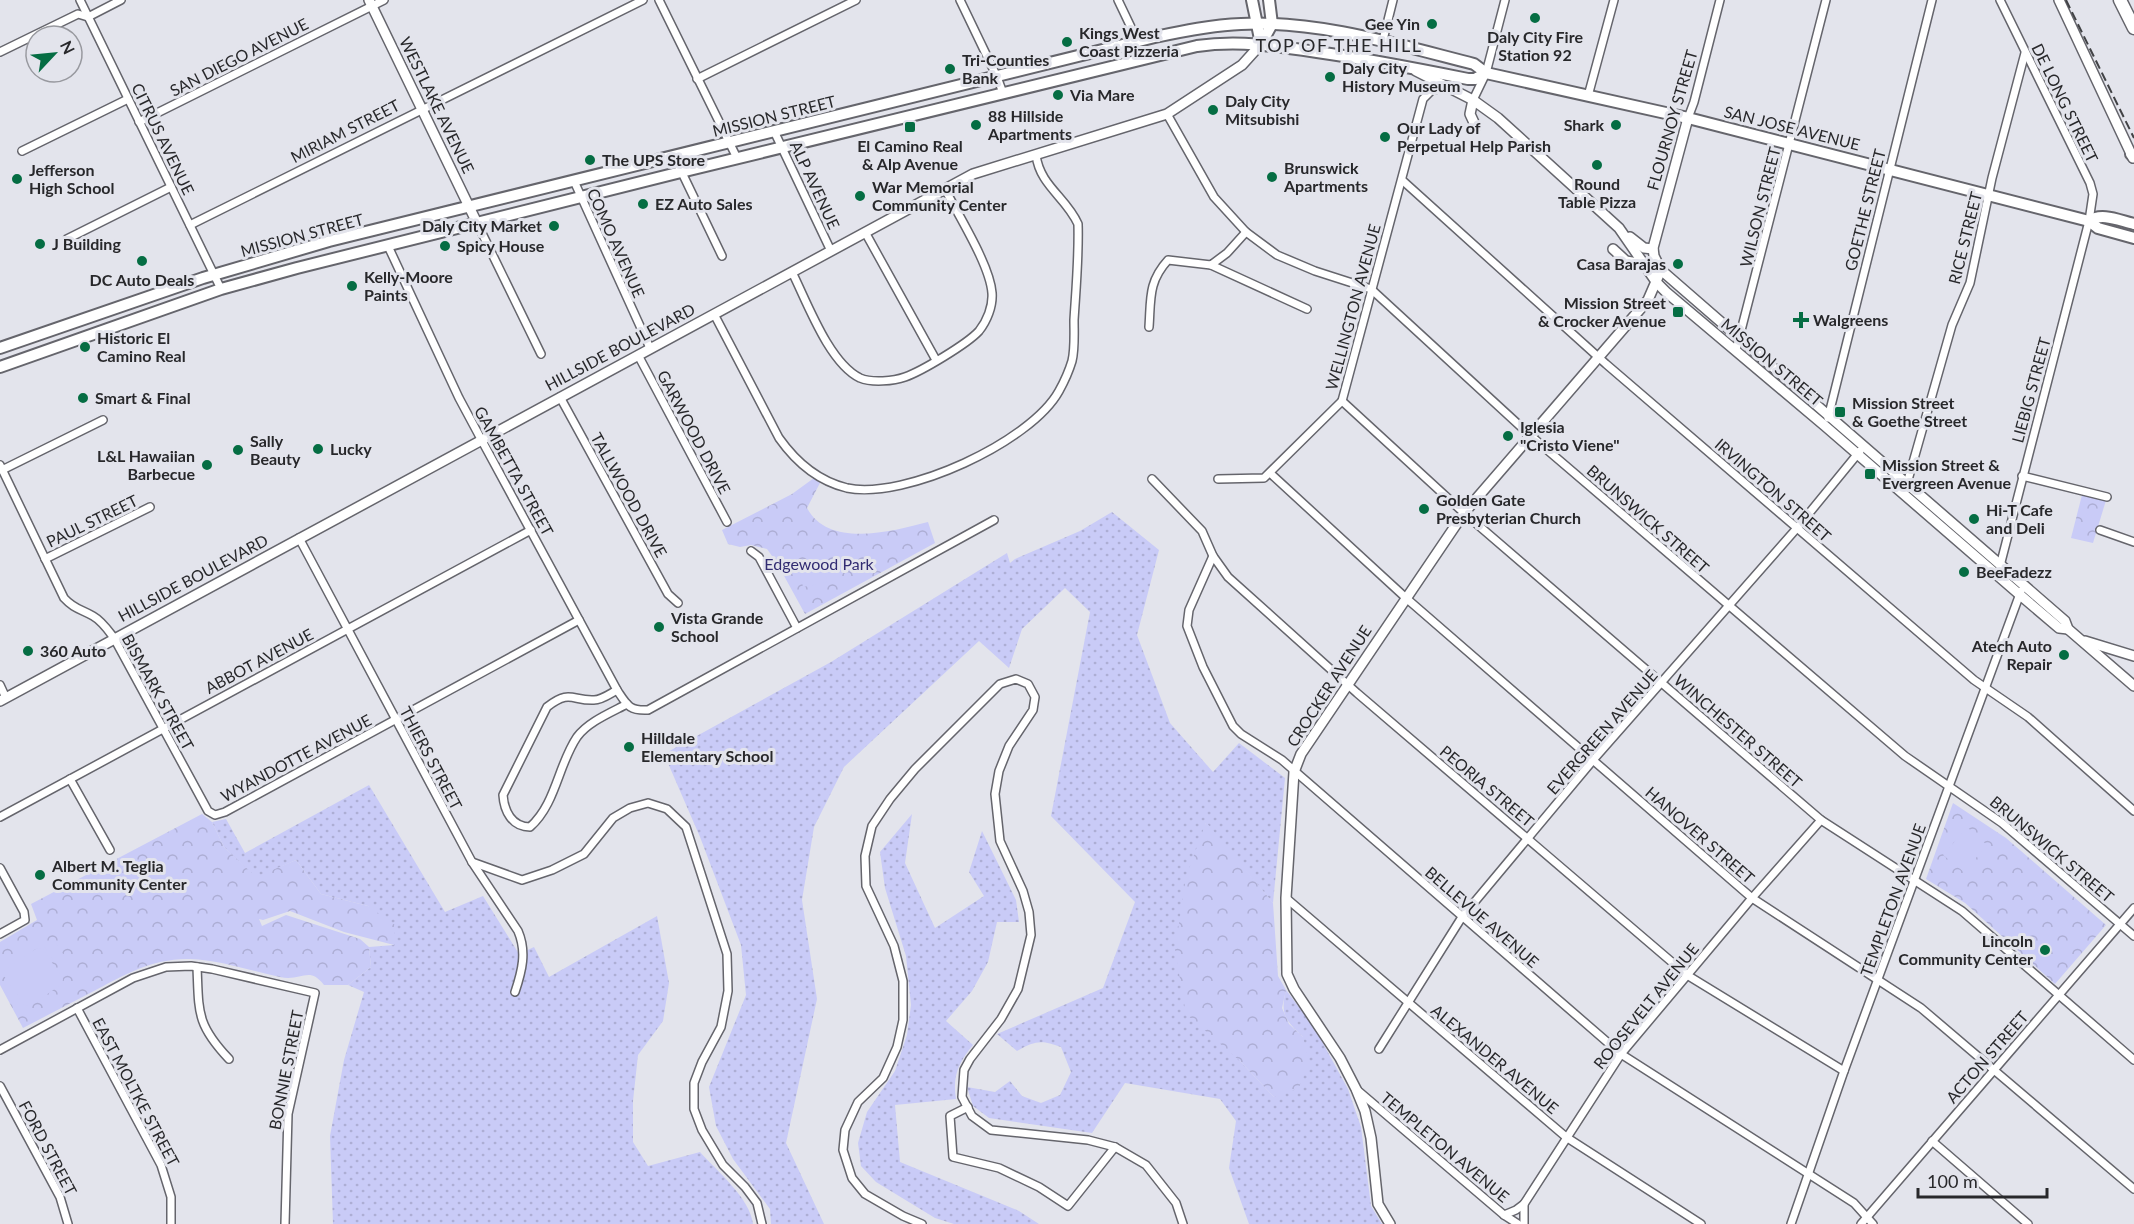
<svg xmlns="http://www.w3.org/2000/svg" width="2134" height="1224" font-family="Lato,sans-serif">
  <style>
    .grass { fill: url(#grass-dots) }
    .forest { fill: url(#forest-crowns) }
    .pitch { fill: #c9cbf7 }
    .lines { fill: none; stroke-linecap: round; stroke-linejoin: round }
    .street-casing { stroke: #65656c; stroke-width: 10 }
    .secondary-casing { stroke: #65656c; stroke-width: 12 }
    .primary-casing { stroke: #65656c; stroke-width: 14 }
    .highway-casing { stroke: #65656c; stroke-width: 15 }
    .street { stroke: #fff; stroke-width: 7 }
    .secondary { stroke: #fff; stroke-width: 9 }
    .primary { stroke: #fff; stroke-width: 10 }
    .highway { stroke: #fff; stroke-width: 12 }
    .rail { stroke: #414245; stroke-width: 2; stroke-dasharray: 9 4.5; stroke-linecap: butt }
    .poi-dot { fill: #056d43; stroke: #e3e4ec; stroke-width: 2 }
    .labels { text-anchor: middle; stroke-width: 6; stroke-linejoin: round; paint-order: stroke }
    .poi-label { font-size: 16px; font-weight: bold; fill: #28282b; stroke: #e3e4ec; text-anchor: start }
    .street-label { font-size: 16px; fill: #28282b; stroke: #e3e4ec }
    .park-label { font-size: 16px; fill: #322c72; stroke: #e3e4ec }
    .neighbourhood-label { font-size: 18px; letter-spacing: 1.5px; fill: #28282b; stroke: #e3e4ec }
  </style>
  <defs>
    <pattern id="grass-dots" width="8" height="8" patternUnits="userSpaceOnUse" patternTransform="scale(1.5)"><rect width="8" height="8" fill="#c9cbf7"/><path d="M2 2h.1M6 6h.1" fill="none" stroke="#adaed4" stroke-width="1.8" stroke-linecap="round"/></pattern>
    <pattern id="forest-crowns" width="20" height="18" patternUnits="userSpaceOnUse" patternTransform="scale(1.5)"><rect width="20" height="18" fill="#c9cbf7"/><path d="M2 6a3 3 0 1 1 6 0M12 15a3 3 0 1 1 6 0" fill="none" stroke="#adaed4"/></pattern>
  </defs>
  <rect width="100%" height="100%" fill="#e3e4ec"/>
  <g class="grass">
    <path d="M1112,512L1159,550L1137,635L1170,723L1213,772L1239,743L1285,778L1273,903L1205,823L1240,1061L1274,1097L1303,1037C1285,1020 1280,1014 1286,990L1314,1027L1348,1089L1361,1127L1371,1206L1382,1224H1249L1229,1168L1236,1121L1220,1099L1125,1083L1092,1133L989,1118L973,1106L967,1087L995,1092L1010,1081L1022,1096L1041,1103L1060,1095L1071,1072L1061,1047C1042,1040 1036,1040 1017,1051L997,1034L1103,988L1135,902L1051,816L1090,612L1065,588L1022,629L1009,668L979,641L844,767L814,827L802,900L817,999L786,1143L824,1224H771L770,1209L733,1159L716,1126L709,1087L746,995L741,945L700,837L664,754L831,662L1007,553L1010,563L1015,559L1080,531Z"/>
    <path d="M369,785L445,912L483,896L519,954L534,947L549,977L657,916L669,983L663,1021L638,1055L633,1101V1142L648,1166L700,1152C717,1171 750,1198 753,1224H333L330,1136L344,1060L364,992L348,985L371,967L369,947L394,945L368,906L321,894L296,860L256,878L224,847L212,822L226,819L245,853Z"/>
    <path d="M912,814L905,863L935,928L984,896L969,872L982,831L1016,900L1019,922H997L988,962L972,991L946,1021L973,1045C959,1062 952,1076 956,1099L895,1105L900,1162L1019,1211L1039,1224H954L935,1218L876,1182L861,1166L858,1143L867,1112L895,1071L907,1035L911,1005L906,956L885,888L880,852Z"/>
  </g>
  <g class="forest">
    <path d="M814,478L821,481L807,508C829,549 893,531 928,522L935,543L805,614L777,563L767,549L751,545L740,547L728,544L722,530L792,494Z"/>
    <path d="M2083,491L2107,497L2093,543L2071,538Z"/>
    <path d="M1953,803L2006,838L2106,925L2055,984L1965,903L1926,879Z"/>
    <path d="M202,814L212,822L224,847L256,877L296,860L321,894L368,906L395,925L394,945L344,932L290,911L263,920L259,919L262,926L286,915L360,939L369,947L371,967L348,985H324C309,965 301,982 280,977C251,971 220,960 190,959C153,958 124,975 92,992C69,1004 46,1016 23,1028L0,985V942L37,920L31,904Z"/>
    <path d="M1206,822L1273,903L1278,976L1286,990L1282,1008L1289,1024L1303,1037L1309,1061L1299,1088L1274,1097L1240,1061L1186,1014L1175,950L1186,877Z"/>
  </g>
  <g class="pitch">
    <path d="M824,567L827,582L803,587L800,573Z"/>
    <path d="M1967,827L1987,845L1964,872L1943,855Z"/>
    <path d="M54,940L65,957L55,963L44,946Z"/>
    <path d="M37,948L43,949L63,979L62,984L30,1006L24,1005L4,976L5,970Z"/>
  </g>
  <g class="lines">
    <defs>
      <g id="street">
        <path d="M80,0L221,289"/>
        <path d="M659,0L737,158"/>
        <path d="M960,0L997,77L1003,93"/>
        <path d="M1118,0L1138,42"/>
        <path d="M2000,0L2090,183L2093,194L2089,221L2000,566"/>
        <path d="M1383,40L1393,0"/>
        <path d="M0,52L78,14L88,17L121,0"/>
        <path d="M697,79L856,0"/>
        <path d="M1588,96L1614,0"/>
        <path d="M1473,100L1486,73L1505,0"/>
        <path d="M1167,114L1214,197L1246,232L1277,255L1315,271L1371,289L1531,436L1905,756L2002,823L2134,936"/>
        <path d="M1688,118L1694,102L1720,0"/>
        <path d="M139,122L384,0"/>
        <path d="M774,131L831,251"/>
        <path d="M22,151L128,99"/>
        <path d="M674,156L722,256"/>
        <path d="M1402,180L1606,364L1974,680L2028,717L2134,811"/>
        <path d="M574,181L650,348"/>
        <path d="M477,223L541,354"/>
        <path d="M190,225L643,0"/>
        <path d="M865,232L936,360"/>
        <path d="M67,239L171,187"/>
        <path d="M388,246L459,398L481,439L617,690C627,705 629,711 648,710L994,520"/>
        <path d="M1211,265L1307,309"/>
        <path d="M792,272C807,302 829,363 860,378C872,383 894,381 905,377C922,371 967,344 979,331C987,321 993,306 992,293C990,265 958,215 945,189"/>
        <path d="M714,314L779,438C796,462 818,481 847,488C905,500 1031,442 1059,391C1064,382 1069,371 1072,361C1075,349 1074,333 1074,320C1076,288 1079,256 1078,224C1066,197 1040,186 1036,155"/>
        <path d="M1149,327C1151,299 1148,282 1168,260L1211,265L1227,253L1246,232"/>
        <path d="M1736,350L1826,0"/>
        <path d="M638,355L727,522"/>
        <path d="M560,397L668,594L678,603"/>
        <path d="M1342,401L1464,513L1821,820L1962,911L2134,1060"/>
        <path d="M1828,418L1932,0"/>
        <path d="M0,465L64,598C74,609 81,609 93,616C102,621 108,630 114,638L208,811L215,815L225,812L579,620"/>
        <path d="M2,470L103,420"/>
        <path d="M1270,473L1406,598L1752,898L1921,1008L2134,1189"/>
        <path d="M2022,476L2107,497"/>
        <path d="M1152,479L1202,531L1213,556L1228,577L1357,693L1687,975L1844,1071"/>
        <path d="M1218,479L1264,478L1342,401L1423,99L1432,90L1449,87"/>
        <path d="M1906,487L1952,325L1970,283L1992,178L2025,53"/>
        <path d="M2100,530L2134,542"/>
        <path d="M299,538L472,862L518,931C527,952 522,971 515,992"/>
        <path d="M751,551L759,557L797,628"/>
        <path d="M1213,556L1189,610L1187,626L1203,667L1233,726L1241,734L1282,760L1621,1054L1854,1203L1873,1224"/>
        <path d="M45,559L150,507"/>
        <path d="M0,685L6,698"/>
        <path d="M617,690C611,693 602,700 594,700C572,701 570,689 547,707L503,795C504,811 512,827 530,827C556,804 558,765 577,737C588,722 610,713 627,704"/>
        <path d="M70,779L110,850"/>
        <path d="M0,817L531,530"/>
        <path d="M472,862L522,880L552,870L584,854L613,818L630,808L648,803L667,809L686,827L727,954L728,991L721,1027L702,1062L694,1083V1109L702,1130L723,1165L745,1187L757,1203L762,1224"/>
        <path d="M0,868L24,912L25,920L0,934"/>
        <path d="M1286,898L1566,1137L1701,1224"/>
        <path d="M197,967C199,1012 196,1024 229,1059"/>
        <path d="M77,1008L161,1165L171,1197V1224"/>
        <path d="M1379,1049L1462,917L1594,759L1797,528L1860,451"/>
        <path d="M0,1050L133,978L166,967L191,966L212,969L315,993L288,1114L285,1224"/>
        <path d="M0,1086L60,1197L68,1224"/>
        <path d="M1356,1089L1504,1215L1518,1224"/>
        <path d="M968,1107L950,1116L953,1157L999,1168L1039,1187L1068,1206L1115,1147"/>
        <path d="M1932,1141L2028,1224"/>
        <path d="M1524,1204V1224"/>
        <path d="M1504,1215L1516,1210L1524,1204L1621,1054L1752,898L1821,820"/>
        <path d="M922,1224L903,1216L865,1194L852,1178L843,1150L845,1130L858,1102L883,1078L897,1047L903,1020V981L894,946L866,886L865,856L872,826L890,799L915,769L1000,684L1016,679L1028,684L1035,697L1033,710L1009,746L999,771L995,794L1000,841L1023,891L1029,912L1031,935L1018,989L1001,1019L970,1059L964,1070L962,1097L972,1116L991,1130L1088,1140L1115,1147L1146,1165L1176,1203L1183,1224"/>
        <path d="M1791,1224L1844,1071L2021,591"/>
        <path d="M1861,1224L2134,908"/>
      </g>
      <g id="secondary">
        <path d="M369,0L477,223"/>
        <path d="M2059,0L2133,158"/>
        <path d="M1416,71L1473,100L1498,118L1619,228L1657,283L1666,292L1825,426L2019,594L2059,628L2068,629"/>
        <path d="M1473,100L1470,114L1476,127"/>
        <path d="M1688,118L1653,248L1654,256L1661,270L2065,621L2068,629L2134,686"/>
        <path d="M1630,237L1644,248L1653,249"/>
        <path d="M1613,249L1626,261L1644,264"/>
        <path d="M2085,641L2134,656"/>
        <path d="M0,701L973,174L1167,114L1242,65L1261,44"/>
        <path d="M1390,1224L1378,1204L1371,1138L1365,1111L1356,1089L1340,1058L1294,989L1287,974L1286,898L1294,772L1301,754L1464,513L1648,300L1661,270"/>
      </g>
      <g id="primary">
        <path d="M1252,0L1261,44"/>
        <path d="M1261,44L1272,24L1269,0"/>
        <path d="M2131,154L2134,157"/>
        <path d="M2089,221C2102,212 2120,221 2134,224"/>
        <path d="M0,348L203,278L329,241L1155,37C1183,31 1212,25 1241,24C1318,20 1399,45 1474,64L1486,73L1688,118L2089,221L2098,228L2134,238"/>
        <path d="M0,367L221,289L297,268L681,172L1197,46C1238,40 1277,46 1317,52C1368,59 1418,69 1468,79H1475L1486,73"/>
      </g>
      <path id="highway" d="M2120,0L2134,28"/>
    </defs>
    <use href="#street" class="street-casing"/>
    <use href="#secondary" class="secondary-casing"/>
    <use href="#primary" class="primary-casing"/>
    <use href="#highway" class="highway-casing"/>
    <use href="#street" class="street"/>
    <use href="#secondary" class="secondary"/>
    <use href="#primary" class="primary"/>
    <use href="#highway" class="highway"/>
    <path class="rail" d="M2066,0L2134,138"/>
  </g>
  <g class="poi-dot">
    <circle cx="1535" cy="18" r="6"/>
    <circle cx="1432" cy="24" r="6"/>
    <circle cx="1067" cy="42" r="6"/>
    <circle cx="950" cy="69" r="6"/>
    <circle cx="1330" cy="77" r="6"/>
    <circle cx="1058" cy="95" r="6"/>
    <circle cx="1213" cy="110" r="6"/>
    <circle cx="976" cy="125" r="6"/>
    <circle cx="1616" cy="125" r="6"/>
    <rect x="904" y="121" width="12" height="12" rx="3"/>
    <circle cx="1385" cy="137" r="6"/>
    <circle cx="590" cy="160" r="6"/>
    <circle cx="1597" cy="165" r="6"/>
    <circle cx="1272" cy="177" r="6"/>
    <circle cx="17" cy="179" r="6"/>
    <circle cx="860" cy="196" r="6"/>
    <circle cx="643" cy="204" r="6"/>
    <circle cx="554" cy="226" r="6"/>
    <circle cx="40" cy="244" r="6"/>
    <circle cx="445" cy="246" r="6"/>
    <circle cx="142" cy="261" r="6"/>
    <circle cx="1678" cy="264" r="6"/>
    <circle cx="352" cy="286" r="6"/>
    <rect x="1672" y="306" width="12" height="12" rx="3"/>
    <path d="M1798 311h6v6h6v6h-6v6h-6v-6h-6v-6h6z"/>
    <circle cx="85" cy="347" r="6"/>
    <circle cx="83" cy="398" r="6"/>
    <rect x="1834" y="406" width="12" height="12" rx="3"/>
    <circle cx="1508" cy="436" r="6"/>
    <circle cx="318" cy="449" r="6"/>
    <circle cx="238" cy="450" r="6"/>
    <circle cx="207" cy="465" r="6"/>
    <rect x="1864" y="468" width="12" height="12" rx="3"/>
    <circle cx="1424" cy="509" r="6"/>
    <circle cx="1974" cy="519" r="6"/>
    <circle cx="1964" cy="572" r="6"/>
    <circle cx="659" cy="627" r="6"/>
    <circle cx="28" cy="651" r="6"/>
    <circle cx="2064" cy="655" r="6"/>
    <circle cx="629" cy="747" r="6"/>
    <circle cx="40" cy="875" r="6"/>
    <circle cx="2045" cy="950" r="6"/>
  </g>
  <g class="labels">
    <g class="poi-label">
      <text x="1420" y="30" text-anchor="end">Gee Yin</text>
      <text x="1079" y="39">Kings West<tspan x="1079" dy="18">Coast Pizzeria</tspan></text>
      <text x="1535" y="43" text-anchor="middle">Daly City Fire<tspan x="1535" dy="18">Station 92</tspan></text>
      <text x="962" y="66">Tri-Counties<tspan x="962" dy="18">Bank</tspan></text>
      <text x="1342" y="74">Daly City<tspan x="1342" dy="18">History Museum</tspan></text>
      <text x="1070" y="101">Via Mare</text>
      <text x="1225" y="107">Daly City<tspan x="1225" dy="18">Mitsubishi</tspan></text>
      <text x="988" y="122">88 Hillside<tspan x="988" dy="18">Apartments</tspan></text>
      <text x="1604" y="131" text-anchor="end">Shark</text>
      <text x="1397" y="134">Our Lady of<tspan x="1397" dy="18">Perpetual Help Parish</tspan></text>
      <text x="910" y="152" text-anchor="middle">El Camino Real<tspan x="910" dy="18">&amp; Alp Avenue</tspan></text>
      <text x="602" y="166">The UPS Store</text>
      <text x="1284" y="174">Brunswick<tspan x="1284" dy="18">Apartments</tspan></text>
      <text x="29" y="176">Jefferson<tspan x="29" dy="18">High School</tspan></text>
      <text x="1597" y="190" text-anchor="middle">Round<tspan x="1597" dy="18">Table Pizza</tspan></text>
      <text x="872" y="193">War Memorial<tspan x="872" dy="18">Community Center</tspan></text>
      <text x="655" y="210">EZ Auto Sales</text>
      <text x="542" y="232" text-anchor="end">Daly City Market</text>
      <text x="52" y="250">J Building</text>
      <text x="457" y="252">Spicy House</text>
      <text x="1666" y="270" text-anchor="end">Casa Barajas</text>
      <text x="364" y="283">Kelly-Moore<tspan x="364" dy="18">Paints</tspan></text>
      <text x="142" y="286" text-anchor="middle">DC Auto Deals</text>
      <text x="1666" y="309" text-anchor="end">Mission Street<tspan x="1666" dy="18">&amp; Crocker Avenue</tspan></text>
      <text x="1813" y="326">Walgreens</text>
      <text x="97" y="344">Historic El<tspan x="97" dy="18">Camino Real</tspan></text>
      <text x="95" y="404">Smart &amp; Final</text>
      <text x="1852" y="409">Mission Street<tspan x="1852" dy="18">&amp; Goethe Street</tspan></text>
      <text x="1520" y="433">Iglesia<tspan x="1520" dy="18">"Cristo Viene"</tspan></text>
      <text x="250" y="447">Sally<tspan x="250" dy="18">Beauty</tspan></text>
      <text x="330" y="455">Lucky</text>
      <text x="195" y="462" text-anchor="end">L&amp;L Hawaiian<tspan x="195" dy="18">Barbecue</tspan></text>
      <text x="1882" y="471">Mission Street &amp;<tspan x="1882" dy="18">Evergreen Avenue</tspan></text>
      <text x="1436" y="506">Golden Gate<tspan x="1436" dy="18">Presbyterian Church</tspan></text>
      <text x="1986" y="516">Hi-T Cafe<tspan x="1986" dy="18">and Deli</tspan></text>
      <text x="1976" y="578">BeeFadezz</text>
      <text x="671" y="624">Vista Grande<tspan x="671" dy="18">School</tspan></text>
      <text x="2052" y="652" text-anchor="end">Atech Auto<tspan x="2052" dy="18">Repair</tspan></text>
      <text x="40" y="657">360 Auto</text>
      <text x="641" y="744">Hilldale<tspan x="641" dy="18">Elementary School</tspan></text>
      <text x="52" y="872">Albert M. Teglia<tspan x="52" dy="18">Community Center</tspan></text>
      <text x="2033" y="947" text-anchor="end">Lincoln<tspan x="2033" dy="18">Community Center</tspan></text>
    </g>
    <g class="street-label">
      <text transform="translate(239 57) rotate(-27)" y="6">SAN DIEGO AVENUE</text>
      <text transform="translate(2065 103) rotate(64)" y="6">DE LONG STREET</text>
      <text transform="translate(437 105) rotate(64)" y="6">WESTLAKE AVENUE</text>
      <text transform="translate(774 116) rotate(-14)" y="6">MISSION STREET</text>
      <text transform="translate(1672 120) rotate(-74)" y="6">FLOURNOY STREET</text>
      <text transform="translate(1792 128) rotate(14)" y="6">SAN JOSE AVENUE</text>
      <text transform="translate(345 131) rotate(-27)" y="6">MIRIAM STREET</text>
      <text transform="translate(163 139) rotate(64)" y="6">CITRUS AVENUE</text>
      <text transform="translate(815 185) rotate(65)" y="6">ALP AVENUE</text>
      <text transform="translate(1760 207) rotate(-76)" y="6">WILSON STREET</text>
      <text transform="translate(1865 210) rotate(-76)" y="6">GOETHE STREET</text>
      <text transform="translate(302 235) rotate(-15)" y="6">MISSION STREET</text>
      <text transform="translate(1965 238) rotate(-76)" y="6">RICE STREET</text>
      <text transform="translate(616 243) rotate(66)" y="6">COMO AVENUE</text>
      <text transform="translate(1353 307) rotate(-75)" y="6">WELLINGTON AVENUE</text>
      <text transform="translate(620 347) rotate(-28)" y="6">HILLSIDE BOULEVARD</text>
      <text transform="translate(1772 362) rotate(40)" y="6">MISSION STREET</text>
      <text transform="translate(2031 390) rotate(-75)" y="6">LIEBIG STREET</text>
      <text transform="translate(694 432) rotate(62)" y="6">GARWOOD DRIVE</text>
      <text transform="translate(514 471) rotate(61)" y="6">GAMBETTA STREET</text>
      <text transform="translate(1773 490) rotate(41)" y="6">IRVINGTON STREET</text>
      <text transform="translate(629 495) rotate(61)" y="6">TALLWOOD DRIVE</text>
      <text transform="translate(1648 519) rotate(41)" y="6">BRUNSWICK STREET</text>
      <text transform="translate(92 521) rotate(-26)" y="6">PAUL STREET</text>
      <text transform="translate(193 578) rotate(-28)" y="6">HILLSIDE BOULEVARD</text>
      <text transform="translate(259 661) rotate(-28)" y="6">ABBOT AVENUE</text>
      <text transform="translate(1329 686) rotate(-57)" y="6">CROCKER AVENUE</text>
      <text transform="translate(158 692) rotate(61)" y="6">BISMARK STREET</text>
      <text transform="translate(1738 731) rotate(41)" y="6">WINCHESTER STREET</text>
      <text transform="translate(1602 732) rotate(-49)" y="6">EVERGREEN AVENUE</text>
      <text transform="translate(296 758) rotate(-28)" y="6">WYANDOTTE AVENUE</text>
      <text transform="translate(431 758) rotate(62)" y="6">THIERS STREET</text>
      <text transform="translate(1487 786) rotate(40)" y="6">PEORIA STREET</text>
      <text transform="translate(1700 835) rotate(41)" y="6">HANOVER STREET</text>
      <text transform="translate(2052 849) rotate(40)" y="6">BRUNSWICK STREET</text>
      <text transform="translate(1893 900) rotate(-70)" y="6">TEMPLETON AVENUE</text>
      <text transform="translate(1482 917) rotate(41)" y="6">BELLEVUE AVENUE</text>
      <text transform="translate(1646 1006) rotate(-51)" y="6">ROOSEVELT AVENUE</text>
      <text transform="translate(1987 1057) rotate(-49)" y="6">ACTON STREET</text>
      <text transform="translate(1495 1059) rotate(40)" y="6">ALEXANDER AVENUE</text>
      <text transform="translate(286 1070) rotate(-79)" y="6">BONNIE STREET</text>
      <text transform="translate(136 1092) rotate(62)" y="6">EAST MOLTKE STREET</text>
      <text transform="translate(1445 1147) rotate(40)" y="6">TEMPLETON AVENUE</text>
      <text transform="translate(48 1148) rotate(62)" y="6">FORD STREET</text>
    </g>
    <g class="park-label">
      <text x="819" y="570">Edgewood Park</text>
    </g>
    <g class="neighbourhood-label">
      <text x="1339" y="52">TOP OF THE HILL</text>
    </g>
  </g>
  <g transform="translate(54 54) rotate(64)"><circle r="28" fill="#e3e4ec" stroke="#98999f" stroke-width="1.5"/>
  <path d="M0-4.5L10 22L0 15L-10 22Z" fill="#056d43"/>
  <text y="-9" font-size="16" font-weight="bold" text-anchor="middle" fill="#28282b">N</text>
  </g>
  <path d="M1918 1188v9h129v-9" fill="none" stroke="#28282b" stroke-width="3"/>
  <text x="1927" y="1188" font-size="18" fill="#28282b" stroke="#e3e4ec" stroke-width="4.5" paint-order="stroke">100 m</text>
</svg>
